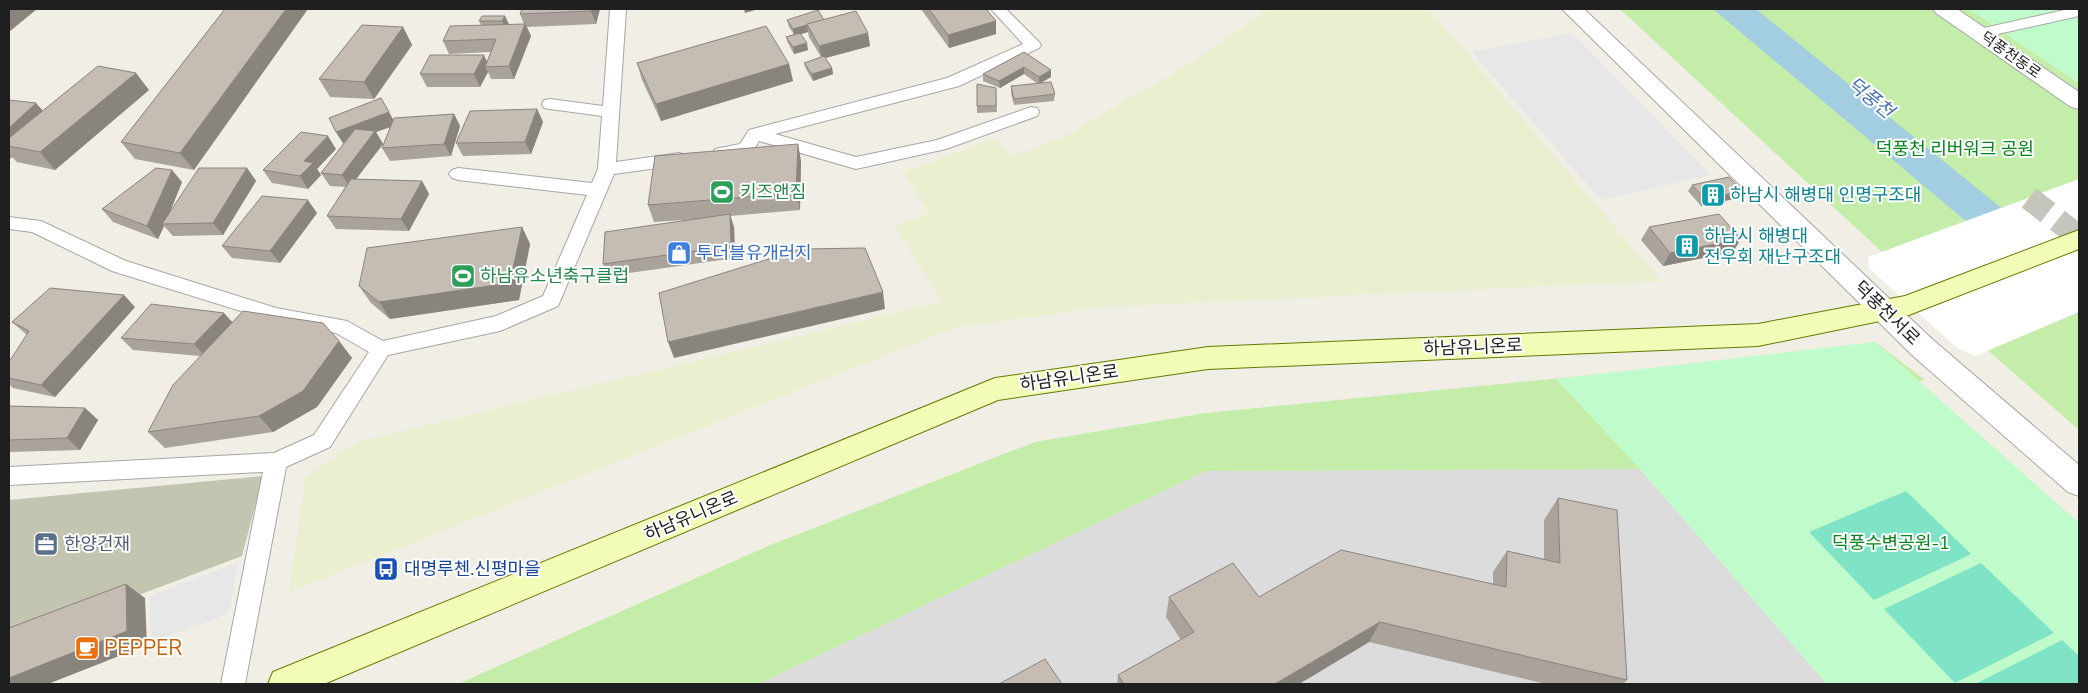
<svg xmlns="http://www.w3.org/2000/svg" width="2088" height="693" font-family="'Nunito Sans','Noto Sans KR',sans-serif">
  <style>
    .residential { fill: #dddcdc }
    .construction { fill: #c3c5b0 }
    .farmland { fill: #eaf0cf }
    .grass { fill: #c4eda9 }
    .park { fill: #c0fccb }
    .pitch { fill: #7fe3c6 }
    .parking { fill: #e7e7e7 }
    .water { fill: #a3cde0 }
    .pier { fill: #fff }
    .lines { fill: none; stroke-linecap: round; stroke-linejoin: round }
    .minor-tunnel { stroke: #c6c5bd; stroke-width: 24; stroke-dasharray: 24 12; stroke-linecap: butt }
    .service-casing { stroke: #a6a6a6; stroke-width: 2 }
    .tertiary-casing { stroke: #a6a6a6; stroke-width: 2 }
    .secondary-casing { stroke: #637c00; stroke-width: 2 }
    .service { fill: #fff; fill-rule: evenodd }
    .tertiary { fill: #fff; fill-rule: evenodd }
    .secondary { fill: #f2fcb7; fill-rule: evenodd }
    .wall { fill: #a9a39b }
    .shaded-wall { fill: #8a847e }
    .building { fill: #c5bdb4; stroke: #8a847e }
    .labels { text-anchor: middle; stroke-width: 4; stroke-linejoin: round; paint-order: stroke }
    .far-street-label { font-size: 15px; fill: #1f1f1f; stroke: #fff }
    .park-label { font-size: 18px; fill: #07841d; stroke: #fff }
    .leisure-label { font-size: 18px; fill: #27864d; stroke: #fff; text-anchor: start }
    .culture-label { font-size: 18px; fill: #0d838f; stroke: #fff; text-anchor: start }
    .shop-label { font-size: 18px; fill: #366cbe; stroke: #fff; text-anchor: start }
    .street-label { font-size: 18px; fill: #1f1f1f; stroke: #fff }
    .service-label { font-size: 18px; fill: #4e5e75; stroke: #fff; text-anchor: start }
    .transit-label { font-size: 18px; fill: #164399; stroke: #fff; text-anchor: start }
    .water-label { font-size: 19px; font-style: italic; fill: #4773b4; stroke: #fff }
    .near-food-label { font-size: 21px; fill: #c56008; stroke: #fff; text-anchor: start }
  </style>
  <rect width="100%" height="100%" fill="#f0eee5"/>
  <path class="residential" d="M1640,469L1827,684H759L1206,471Z"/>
  <path class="construction" d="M263,476L242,556L9,644V500Z"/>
  <path class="farmland" d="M1268,9H1429L1661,281L1103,307L954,328L289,592L306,477L357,442L942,302L895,225L929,213L903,172L996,138L1009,156L1034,149L1068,134L1197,59Z"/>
  <g class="grass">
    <path d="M1620,9H1969L2079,83V430L1992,354Z"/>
    <path d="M1875,342L1925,380L1640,469L1206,471L759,684H458L768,546L1035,442L1206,413L1715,363Z"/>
  </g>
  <g class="park">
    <path d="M1969,9H2079V83Z"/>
    <path d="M1875,342L2079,523V684H1827L1640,469L1556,379Z"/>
  </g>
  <g class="pitch">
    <path d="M1906,491L1971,554L1874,600L1809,532Z"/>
    <path d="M1981,563L2054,633L1955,683L1884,609Z"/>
    <path d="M2062,640L2079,656V684H1975Z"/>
  </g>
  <g class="parking">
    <path d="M1572,33L1711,175L1601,200L1472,52Z"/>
    <path d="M239,562L228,614L151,643L149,596Z"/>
  </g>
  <path class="water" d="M1713,9H1756L2079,271V316Z"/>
  <path class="pier" d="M2079,179V312L1975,356L1956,347L1869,268L1868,257Z"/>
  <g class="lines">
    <path class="minor-tunnel" d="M2029,198L2079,237"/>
    <defs>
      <g id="service">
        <path d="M610,9H626L616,162L679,153L685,155L688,159L685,163L679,165L614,174L558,306L500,331L388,355L330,447L286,467L245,684H221L263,472L9,485V467L274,453L314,435L369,352L336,333L276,322L112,271L32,232L9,229V217L41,221L126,261L276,308L347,321L383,341L496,316L543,296L587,195L458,180L452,178L449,174L452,170L458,168L592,183L598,169L602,116L550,109L544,108L542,104L544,100L550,99L603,106Z"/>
        <path d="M991,9H1006L1039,42L1041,45L1039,48L959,86L775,134L856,157L937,140L1031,107L1037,108L1039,112L1037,116L946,149L856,169L759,141L752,153C741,156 726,160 715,157L712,153L715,149L740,144L749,130L947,78L1023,44Z"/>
        <path d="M2069,9H2079V16L1980,38L1975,36L1972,33L1975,30Z"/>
      </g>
      <g id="tertiary">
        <path d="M1562,9H1584L1932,339L2079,465V496L2068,492L1912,355Z"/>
        <path d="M1933,9H1957L2079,92V109L2071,107L1936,13Z"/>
      </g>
      <path id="secondary" d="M2079,230V249L1909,315L1758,346L1208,369L998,400L324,684H268L273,672L995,378L1208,347L1758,324L1905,296Z"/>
    </defs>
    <use href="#service" class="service-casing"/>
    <use href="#tertiary" class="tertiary-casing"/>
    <use href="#secondary" class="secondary-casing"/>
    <use href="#service" class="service"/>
    <use href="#tertiary" class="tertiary"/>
    <use href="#secondary" class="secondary"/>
  </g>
  <g class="wall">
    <path d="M225,9L194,170L135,159L121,142Z"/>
    <path d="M600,9L596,24L527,27L531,36L514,79H491L488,72L480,87H427L420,74L487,62L491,52L449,54L443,41L481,25L479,21L505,16L509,24H524L520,14Z"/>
    <path d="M921,9H986L996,34L949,48Z"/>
    <path d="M787,20H824L868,33L870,46L825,58L832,68L833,74L813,81L806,69L804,63L821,57L809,37L808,32L801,34L808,50L794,54L788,43L786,37L794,34L789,27Z"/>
    <path d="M403,27L412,45L374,99L330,97L319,79Z"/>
    <path d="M1024,52L1051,70V77L1041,83L1055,94L1054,101L1014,105L1011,93V86L1038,84L1024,74L1000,88L983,81V74Z"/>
    <path d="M637,63L789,64L793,81L661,121L642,80Z"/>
    <path d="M996,88L997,112L977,113V106Z"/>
    <path d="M149,90L55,170L17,162L12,157L9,159V100L43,111Z"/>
    <path d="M381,98L393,120L454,114L460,126L451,156L390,161L382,148L390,127L376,132L383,144L356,179L422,181L429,194L409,231L336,229L327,216L346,187L330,186L321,173L344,144L336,132Z"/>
    <path d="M537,109L543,122L531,154L463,156L456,143Z"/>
    <path d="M798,144L801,162L800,210L730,216L734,227L735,258L608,276L603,264L697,219L654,222L648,205Z"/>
    <path d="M336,149L317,169L321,175L308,189L272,183L263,170Z"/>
    <path d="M247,168L256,181L223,235L173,236L164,226L158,239L113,222L102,209L182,182L170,212Z"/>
    <path d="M1692,185L1738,198L1701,206L1688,191Z"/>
    <path d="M317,213L280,263L232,258L222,246Z"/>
    <path d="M522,227L530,244L519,300L390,319L371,303L359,286Z"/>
    <path d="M1649,227L1733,252L1663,266L1641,240Z"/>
    <path d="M135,307L55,397L13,388L9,384V362L27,335L12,322Z"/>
    <path d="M232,322L339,341L352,358L317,407L273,432L165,448L148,432L200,356L133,350L121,338Z"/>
    <path d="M9,406L85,408L98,420L80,450L9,452Z"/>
    <path d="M1558,498L1627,680L1623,684H1546L1369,642L1299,684H1117L1118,675L1181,640L1166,617L1169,597H1259L1493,584V572L1507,551L1544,559V520Z"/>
  </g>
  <g class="shaded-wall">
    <path d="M9,9H37L9,32Z"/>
    <path d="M286,9H308L194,170L180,153Z"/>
    <path d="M592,9H600L596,24L591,11Z"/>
    <path d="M744,9H759L745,13Z"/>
    <path d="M505,16L510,28L507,34L502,21Z"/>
    <path d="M996,21V34L949,48L948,35Z"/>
    <path d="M525,24L531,36L514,79L509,66Z"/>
    <path d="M807,25L808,32L794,36L793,29Z"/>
    <path d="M403,27L412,45L374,99L364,82Z"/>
    <path d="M868,33L870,46L822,59L819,46Z"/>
    <path d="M807,43L808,50L794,54L793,47Z"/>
    <path d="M484,55L489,66L485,67L488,72L480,87L474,74Z"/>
    <path d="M789,64L793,81L661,121L656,104Z"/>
    <path d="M1024,67V74L1000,88L999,81Z"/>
    <path d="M832,68L833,74L813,81L812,74Z"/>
    <path d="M1051,70V77L1039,84V77Z"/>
    <path d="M136,73L149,90L55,170L40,152Z"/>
    <path d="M36,103L51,120L9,146V128Z"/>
    <path d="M537,109L543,122L531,154L525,142Z"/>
    <path d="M389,112L396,125L376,132L383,144L350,187L342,175L344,145L336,132Z"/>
    <path d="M454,114L460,126L451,156L444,144Z"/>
    <path d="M328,136L336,149L317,169L321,175L308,189L300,176L304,161Z"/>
    <path d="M798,144L801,162L800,210L796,193Z"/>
    <path d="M9,154L12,157L9,159Z"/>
    <path d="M247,168L256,181L223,235L213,223Z"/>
    <path d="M172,170L182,182L165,224H162L164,226L158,239L147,226Z"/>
    <path d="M422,181L429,194L409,231L401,219Z"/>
    <path d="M1742,191L1738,198L1701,206L1705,199Z"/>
    <path d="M308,200L317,213L280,263L270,251Z"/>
    <path d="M730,214L734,227L735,258L731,246Z"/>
    <path d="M522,227L530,244L519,300L390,319L379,302Z"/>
    <path d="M1741,239L1733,252L1663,266L1670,253Z"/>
    <path d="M883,292L885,309L674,358L668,342Z"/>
    <path d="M124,295L135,307L55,397L41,385Z"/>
    <path d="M224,313L235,325L205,356L194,344Z"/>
    <path d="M339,341L352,358L317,407L273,432L259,416Z"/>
    <path d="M85,408L98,420L80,450L67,438Z"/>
    <path d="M126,584L145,598L147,645L48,684H9V678Z"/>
    <path d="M1380,622L1369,642L1299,684H1275Z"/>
  </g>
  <g class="building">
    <path d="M225,9H286L180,153L121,142Z"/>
    <path d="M522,9H592L591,11L520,14Z"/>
    <path d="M929,9H986L996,21L948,35Z"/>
    <path d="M818,10L824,20L793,29L787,20Z"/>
    <path d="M856,11L868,33L819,46L807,24Z"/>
    <path d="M482,16H505L502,21H479Z"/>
    <path d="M525,24L509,66L485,67L496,39L443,41L450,26Z"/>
    <path d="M362,25L403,27L364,82L319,79Z"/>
    <path d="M766,26L789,64L656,104L637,63Z"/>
    <path d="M800,33L807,43L793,47L786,37Z"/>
    <path d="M1024,52L1051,70L1039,77L1024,67L999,81L983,74Z"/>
    <path d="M430,55H484L474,74H420Z"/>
    <path d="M824,56L832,68L812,74L804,63Z"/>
    <path d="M98,66L136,73L40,152L9,146V138Z"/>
    <path d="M1051,82L1055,94L1014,99L1011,86Z"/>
    <path d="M977,84L996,88V106H977Z"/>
    <path d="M381,98L389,112L336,132L329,118Z"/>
    <path d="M9,100L36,103L9,128Z"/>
    <path d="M537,109L525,142L456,143L470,111Z"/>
    <path d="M454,114L444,144L382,148L394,118Z"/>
    <path d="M355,129L375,131L342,175L321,173Z"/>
    <path d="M301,132L328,136L304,161L313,163L300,176L263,170Z"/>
    <path d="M798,144L796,193L648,205L655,156Z"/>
    <path d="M156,168L172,170L147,226L102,209Z"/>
    <path d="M199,168H247L213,223L162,224Z"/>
    <path d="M1729,177L1742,191L1705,199L1692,185Z"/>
    <path d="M351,179L422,181L401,219L327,216Z"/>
    <path d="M262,196L308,200L270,251L222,246Z"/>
    <path d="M730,214L731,246L603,264L605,232Z"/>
    <path d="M1719,214L1741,239L1670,253L1649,227Z"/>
    <path d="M522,227L510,283L379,302L359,286L367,248Z"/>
    <path d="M865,248L883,292L668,342L659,293L801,249Z"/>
    <path d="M50,288L124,295L41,385L9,378V362L29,331L12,322Z"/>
    <path d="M151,304L224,313L194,344L121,338Z"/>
    <path d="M243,311L323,323L339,341L303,391L259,416L148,432L173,385Z"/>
    <path d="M9,406L85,408L67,438L9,440Z"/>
    <path d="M1558,498L1617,510L1627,680L1380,622L1275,684H1124L1118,675L1194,632L1169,597L1233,563L1259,597L1341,550L1506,587L1507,551L1560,563Z"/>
    <path d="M126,584L127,631L9,678V628Z"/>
    <path d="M1045,659L1062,684H999Z"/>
  </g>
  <defs>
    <symbol id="stadium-square" viewBox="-11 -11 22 22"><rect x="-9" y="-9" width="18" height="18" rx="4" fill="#2e9e5b" stroke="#fff"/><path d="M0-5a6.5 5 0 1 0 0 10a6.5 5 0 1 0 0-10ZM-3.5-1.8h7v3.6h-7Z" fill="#fff"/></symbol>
    <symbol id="building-square" viewBox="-11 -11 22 22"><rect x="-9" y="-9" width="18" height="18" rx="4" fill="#0f9aa8" stroke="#fff"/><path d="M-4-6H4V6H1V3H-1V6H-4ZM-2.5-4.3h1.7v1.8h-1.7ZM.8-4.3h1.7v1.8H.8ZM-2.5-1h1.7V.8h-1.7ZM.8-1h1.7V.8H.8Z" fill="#fff"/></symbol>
    <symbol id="shop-square" viewBox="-11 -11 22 22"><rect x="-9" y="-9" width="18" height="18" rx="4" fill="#3f7fe0" stroke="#fff"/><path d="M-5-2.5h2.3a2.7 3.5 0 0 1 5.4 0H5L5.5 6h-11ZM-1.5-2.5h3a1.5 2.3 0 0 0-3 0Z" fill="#fff"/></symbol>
    <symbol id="office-square" viewBox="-11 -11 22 22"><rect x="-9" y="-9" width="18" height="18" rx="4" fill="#5c6f8a" stroke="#fff"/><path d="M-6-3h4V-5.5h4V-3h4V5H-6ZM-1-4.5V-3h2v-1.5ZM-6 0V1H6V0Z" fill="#fff"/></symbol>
    <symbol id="bus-square" viewBox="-11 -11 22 22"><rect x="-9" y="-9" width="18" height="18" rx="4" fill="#1a4fb4" stroke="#fff"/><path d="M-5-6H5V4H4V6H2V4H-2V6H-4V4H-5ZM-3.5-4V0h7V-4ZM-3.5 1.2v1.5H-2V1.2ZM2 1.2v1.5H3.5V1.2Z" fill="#fff"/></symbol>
    <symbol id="cafe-square" viewBox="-11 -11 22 22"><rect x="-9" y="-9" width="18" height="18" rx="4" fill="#e8710a" stroke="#fff"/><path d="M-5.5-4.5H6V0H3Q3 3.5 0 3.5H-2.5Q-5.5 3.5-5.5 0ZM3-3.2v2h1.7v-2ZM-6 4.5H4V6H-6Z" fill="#fff"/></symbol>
  </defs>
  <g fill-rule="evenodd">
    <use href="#stadium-square" x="708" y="178" width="28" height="28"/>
    <use href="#building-square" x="1699" y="181" width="28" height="28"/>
    <use href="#building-square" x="1673" y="232" width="28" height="28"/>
    <use href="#shop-square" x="665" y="239" width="28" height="28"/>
    <use href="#stadium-square" x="449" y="262" width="28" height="28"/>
    <use href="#office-square" x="32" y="530" width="28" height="28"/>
    <use href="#bus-square" x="372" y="555" width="28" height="28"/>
    <use href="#cafe-square" x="73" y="634" width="28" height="28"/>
  </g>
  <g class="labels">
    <g class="far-street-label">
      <text transform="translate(2011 55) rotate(35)" y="5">덕풍천동로</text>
    </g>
    <g class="park-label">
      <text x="1955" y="155">덕풍천 리버워크 공원</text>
      <text x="1891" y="549">덕풍수변공원-1</text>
    </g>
    <g class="leisure-label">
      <text x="740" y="198">키즈앤짐</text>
      <text x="480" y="282">하남유소년축구클럽</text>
    </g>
    <g class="culture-label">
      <text x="1730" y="201">하남시 해병대 인명구조대</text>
      <text x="1704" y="242">하남시 해병대<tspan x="1704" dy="21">전우회 재난구조대</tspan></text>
    </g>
    <g class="shop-label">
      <text x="696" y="259">투더블유개러지</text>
    </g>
    <g class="street-label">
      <text transform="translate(1887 313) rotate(44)" y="6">덕풍천서로</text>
      <text transform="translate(1473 347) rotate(-2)" y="6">하남유니온로</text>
      <text transform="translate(1069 378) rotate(-8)" y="6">하남유니온로</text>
      <text transform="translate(691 516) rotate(-23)" y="6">하남유니온로</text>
    </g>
    <g class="service-label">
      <text x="64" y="550">한양건재</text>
    </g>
    <g class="transit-label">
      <text x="404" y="575">대명루첸.신평마을</text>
    </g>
    <g class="water-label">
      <text transform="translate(1871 97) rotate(39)" y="7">덕풍천</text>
    </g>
    <g class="near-food-label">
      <text x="104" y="655">PEPPER</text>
    </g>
  </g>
  <rect width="2088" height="693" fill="none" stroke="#1f1f1f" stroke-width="20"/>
</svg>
